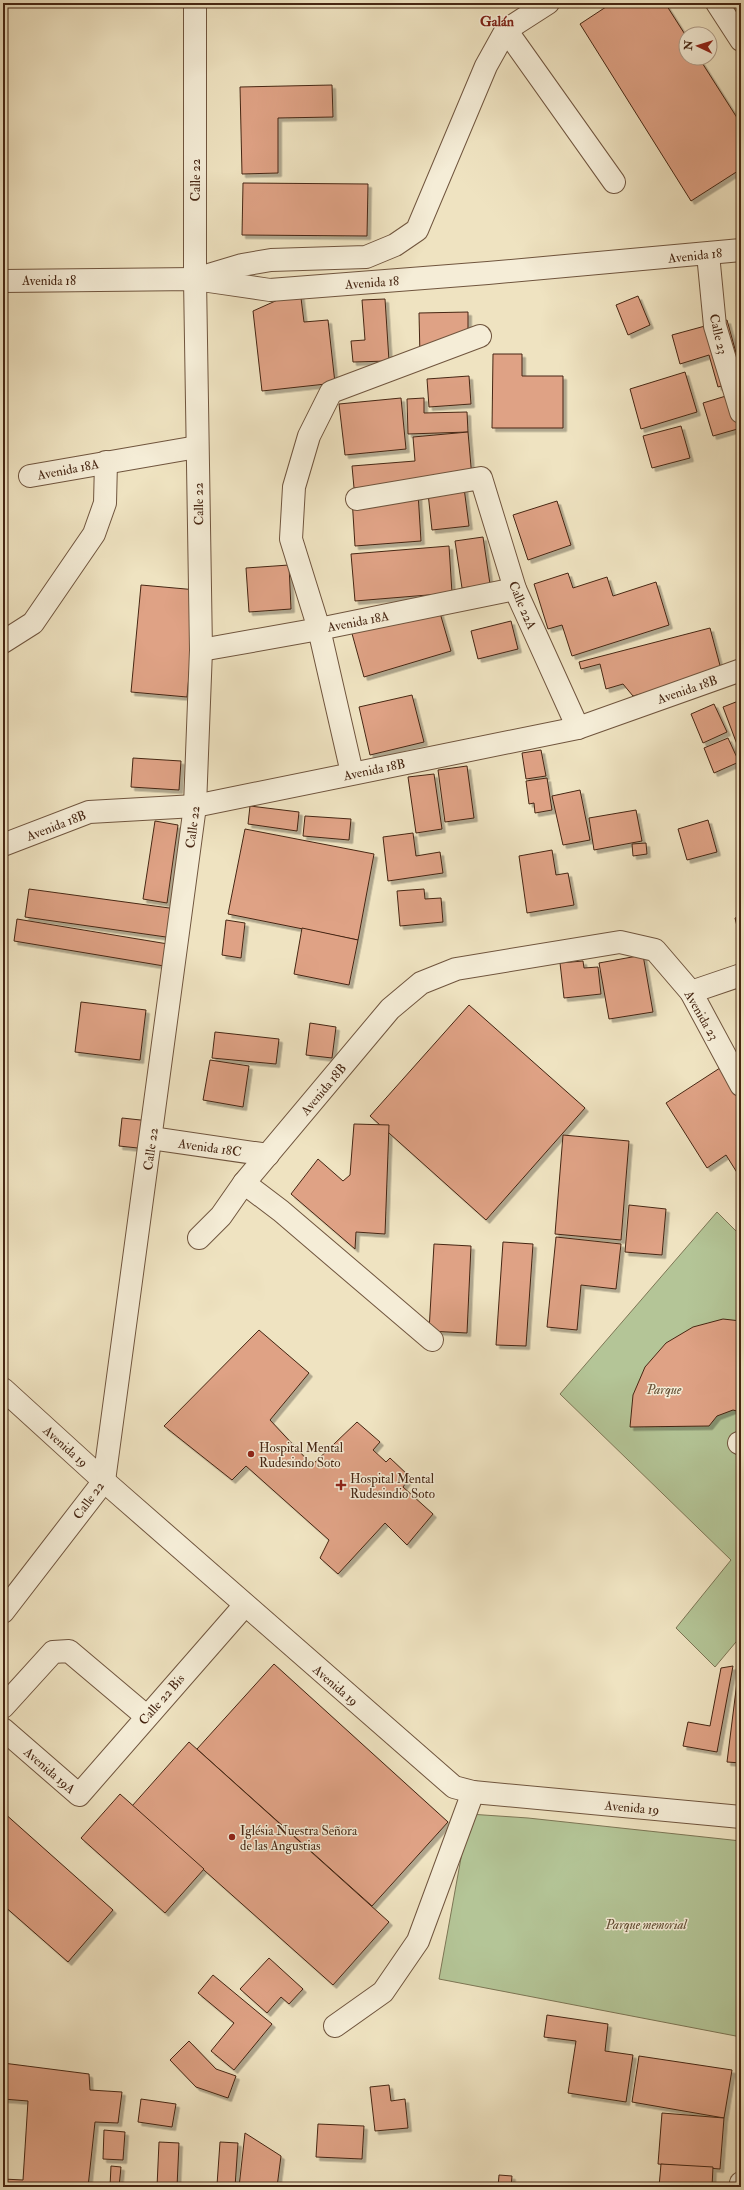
<svg xmlns="http://www.w3.org/2000/svg" width="744" height="2190" font-family="'IM FELL Double Pica',serif">
  <style>
    .green { fill: #b4c597; stroke: #7d7655 }
    .building { fill: #dfa285; stroke: #462613; filter: url(#shadow) }
    .lines { fill: none; stroke-linecap: round; stroke-linejoin: round }
    .minor-casing { stroke: #70553e; stroke-width: 24 }
    .minor { stroke: #f5edd7; stroke-width: 22 }
    .poi-dot { fill: #8f2418; stroke: #f5edd7; stroke-width: 1.5 }
    .labels { text-anchor: middle; stroke-width: 3; stroke-linejoin: round; paint-order: stroke }
    .street-label { font-size: 13px; fill: #462613; stroke: #f5edd7 }
    .park-label { font-size: 13px; font-style: italic; fill: #624e34; stroke: #f5edd7 }
    .poi-label { font-size: 13px; fill: #462613; stroke: #f5edd7; text-anchor: start }
    .neighbourhood-label { font-size: 14px; font-weight: bold; fill: #7a1f14; stroke: #f5edd7 }
  </style>
  <defs>
    <filter id="shadow"><feDropShadow dx="3.5" dy="3.5" stdDeviation="0" flood-color="#0004"/></filter>
  </defs>
  <rect width="100%" height="100%" fill="#efe3c1"/>
  <filter id="stains"><feTurbulence type="fractalNoise" baseFrequency=".005" numOctaves="4"/><feColorMatrix values="0 0 0 0 .2 0 0 0 0 .09 0 0 0 0 .02 0 0 0 .5 -.17"/></filter>
  <radialGradient id="worn" r=".72"><stop offset=".6" stop-color="#630" stop-opacity="0"/><stop offset="1" stop-color="#630" stop-opacity=".3"/></radialGradient>
  <g class="green">
    <path d="M717,1212L741,1236V1636L715,1667L676,1628L731,1560L560,1394Z"/>
    <path d="M469,1814L528,1818L741,1841V2037L439,1979Z"/>
  </g>
  <g class="building">
    <path d="M612,3H665L686,36V58H699L741,124V169L691,201L580,24Z"/>
    <path d="M332,85L333,117L278,118V173L242,174L240,87Z"/>
    <path d="M243,183L368,184L367,236L242,235Z"/>
    <path d="M300,290L304,322L328,320L335,383L262,391L253,311Z"/>
    <path d="M638,296L650,325L628,335L616,305Z"/>
    <path d="M385,299L389,361L353,362L351,341L365,340L362,300Z"/>
    <path d="M468,312V334L420,357L419,313Z"/>
    <path d="M727,320L741,371V380L718,387L709,355L680,364L672,335Z"/>
    <path d="M493,354H522V376H563V428H492Z"/>
    <path d="M685,372L697,412L641,429L630,389Z"/>
    <path d="M469,376L471,404L429,407L427,379Z"/>
    <path d="M739,392L741,428L713,436L703,403Z"/>
    <path d="M401,398L406,449L345,455L339,404Z"/>
    <path d="M424,398V413L467,412L468,432L408,434L407,399Z"/>
    <path d="M681,426L690,458L652,468L643,436Z"/>
    <path d="M468,432L472,478L354,488L352,466L415,461L413,437Z"/>
    <path d="M463,480L469,526L432,530L427,484Z"/>
    <path d="M418,493L421,541L355,546L352,498Z"/>
    <path d="M557,501L571,545L528,560L513,515Z"/>
    <path d="M483,537L490,584L462,588L455,541Z"/>
    <path d="M449,546L452,593L355,601L351,554Z"/>
    <path d="M289,565L291,609L249,612L246,568Z"/>
    <path d="M568,573L573,588L607,577L613,596L656,582L669,625L572,656L562,625L548,629L534,584Z"/>
    <path d="M141,585L197,590L187,697L131,692Z"/>
    <path d="M438,606L451,651L364,677L351,630Z"/>
    <path d="M511,621L518,649L478,659L471,631Z"/>
    <path d="M710,628L722,673L633,696L623,684L606,689L600,664L581,669L579,662Z"/>
    <path d="M412,695L424,742L370,755L359,707Z"/>
    <path d="M741,700V755L723,707Z"/>
    <path d="M714,704L727,732L703,743L691,714Z"/>
    <path d="M728,738L739,762L714,773L704,748Z"/>
    <path d="M541,750L546,776L526,779L522,753Z"/>
    <path d="M133,758L181,761L179,790L131,787Z"/>
    <path d="M467,766L474,818L445,822L438,770Z"/>
    <path d="M434,774L442,829L416,833L408,777Z"/>
    <path d="M547,778L552,810L535,813L534,803L529,804L526,781Z"/>
    <path d="M580,790L590,840L563,845L552,796Z"/>
    <path d="M250,806L299,812L297,831L248,824Z"/>
    <path d="M636,810L642,841L594,850L589,818Z"/>
    <path d="M305,816L351,819L349,840L303,836Z"/>
    <path d="M708,820L717,852L687,860L678,829Z"/>
    <path d="M155,821L178,825L167,903L143,899Z"/>
    <path d="M245,829L374,854L358,940L228,914Z"/>
    <path d="M413,833L416,856L440,852L443,873L388,881L383,837Z"/>
    <path d="M646,843L647,854L633,856L632,844Z"/>
    <path d="M552,850L556,875L568,873L574,905L527,913L519,856Z"/>
    <path d="M29,889L184,910L180,939L25,917Z"/>
    <path d="M424,889L425,899L441,898L443,922L400,926L397,891Z"/>
    <path d="M741,916V943L735,918Z"/>
    <path d="M17,919L174,945L170,967L14,941Z"/>
    <path d="M226,920L245,923L241,958L222,955Z"/>
    <path d="M302,928L358,940L349,985L294,974Z"/>
    <path d="M643,955L653,1012L609,1019L599,963Z"/>
    <path d="M583,961L584,968L598,967L601,994L564,998L560,963Z"/>
    <path d="M81,1002L146,1010L140,1060L75,1052Z"/>
    <path d="M469,1005L585,1108L486,1220L370,1116Z"/>
    <path d="M310,1023L336,1027L332,1058L306,1055Z"/>
    <path d="M215,1032L279,1039L276,1064L212,1058Z"/>
    <path d="M210,1060L249,1066L243,1107L203,1100Z"/>
    <path d="M723,1066L741,1095V1179L726,1155L707,1168L666,1103Z"/>
    <path d="M122,1118L150,1121L147,1149L119,1146Z"/>
    <path d="M354,1124L389,1125L385,1234L356,1232L355,1249L291,1194L318,1159L343,1181L350,1175Z"/>
    <path d="M563,1135L629,1141L621,1240L555,1234Z"/>
    <path d="M629,1205L666,1209L662,1255L625,1252Z"/>
    <path d="M556,1237L621,1244L616,1289L581,1285L577,1330L547,1327Z"/>
    <path d="M503,1242L533,1244L526,1346L496,1345Z"/>
    <path d="M434,1244L471,1246L467,1333L429,1331Z"/>
    <path d="M723,1319L741,1321V1412L733,1410L717,1416L709,1426L630,1427L633,1395L645,1367L666,1343L693,1327Z"/>
    <path d="M259,1330L309,1373L270,1420L312,1465L357,1422L380,1442L373,1450L386,1462L390,1458L410,1477L403,1487L433,1514L407,1545L385,1523L338,1574L320,1558L329,1540L246,1466L232,1480L164,1426Z"/>
    <path d="M741,1650V1763L727,1762Z"/>
    <path d="M274,1664L448,1822L372,1906L197,1749Z"/>
    <path d="M733,1666L717,1752L683,1746L688,1722L710,1726L721,1668Z"/>
    <path d="M189,1742L389,1922L333,1985L132,1806Z"/>
    <path d="M120,1794L204,1869L165,1913L81,1838Z"/>
    <path d="M3,1812L113,1910L68,1962L3,1905Z"/>
    <path d="M269,1958L303,1989L289,2004L281,1997L267,2013L240,1989Z"/>
    <path d="M213,1975L272,2024L234,2070L211,2051L234,2023L198,1993Z"/>
    <path d="M547,2015L608,2024L605,2051L633,2055L626,2102L568,2093L576,2041L544,2037Z"/>
    <path d="M189,2041L216,2069L236,2076L228,2098L196,2087L170,2060Z"/>
    <path d="M639,2056L732,2070L724,2118L632,2102Z"/>
    <path d="M3,2063L89,2074L90,2090L122,2092L118,2123L95,2122L88,2187H3V2179L23,2180L28,2101L3,2099Z"/>
    <path d="M389,2085L391,2101L405,2099L408,2128L375,2131L370,2087Z"/>
    <path d="M141,2099L176,2104L172,2127L138,2122Z"/>
    <path d="M662,2113L724,2118L720,2169L658,2164Z"/>
    <path d="M318,2124L364,2126L362,2159L316,2157Z"/>
    <path d="M104,2130L125,2132L123,2160L103,2159Z"/>
    <path d="M245,2133L281,2156L277,2187H239Z"/>
    <path d="M159,2142L179,2143L177,2187H157Z"/>
    <path d="M220,2142L238,2143L235,2187L217,2185Z"/>
    <path d="M661,2164L713,2167L712,2187H659Z"/>
    <path d="M111,2166L121,2167L119,2187L110,2186Z"/>
    <path d="M499,2175L512,2176L511,2187H498Z"/>
  </g>
  <g class="lines">
    <defs>
      <g id="minor">
        <path d="M717,3L741,40"/>
        <path d="M506,30L614,182"/>
        <path d="M708,254L715,326L741,412"/>
        <path d="M202,277L242,265L271,260L366,257L395,245L417,230L486,66L506,30L548,3"/>
        <path d="M3,281L195,279L270,290L488,273L741,250"/>
        <path d="M30,476L197,447"/>
        <path d="M357,499L481,478L515,589L578,728"/>
        <path d="M3,642L33,623L94,534L105,503L106,462"/>
        <path d="M201,650L319,629L515,589"/>
        <path d="M352,773L319,629L291,539L294,487L309,436L331,392L480,336"/>
        <path d="M3,845L89,812L195,806L578,728L741,670"/>
        <path d="M691,992L741,975"/>
        <path d="M151,1138L268,1155"/>
        <path d="M244,1183L281,1211L432,1340"/>
        <path d="M199,1238L221,1216L244,1183L390,1009L421,983L456,969L620,942L655,950L691,992L741,1085"/>
        <path d="M3,1389L104,1481L454,1787L473,1792L741,1817"/>
        <path d="M739,1443L741,1444"/>
        <path d="M3,1612L104,1481L195,806L201,650L195,279V3"/>
        <path d="M3,1707L53,1652L69,1651L146,1716"/>
        <path d="M3,1729L79,1795L245,1605"/>
        <path d="M335,2026L383,1992L418,1941L473,1792"/>
        <path d="M741,2187V2183"/>
      </g>
    </defs>
    <use href="#minor" class="minor-casing"/>
    <use href="#minor" class="minor"/>
  </g>
  <g class="poi-dot">
    <circle cx="251" cy="1454" r="4"/>
    <path d="M339 1479h4v4h4v4h-4v4h-4v-4h-4v-4h4z"/>
    <circle cx="232" cy="1837" r="4"/>
  </g>
  <g class="labels">
    <g class="street-label">
      <text transform="translate(195 180) rotate(-90)" y="5">Calle 22</text>
      <text transform="translate(695 255) rotate(-6)" y="5">Avenida 18</text>
      <text x="49" y="285">Avenida 18</text>
      <text transform="translate(372 282) rotate(-4)" y="5">Avenida 18</text>
      <text transform="translate(719 334) rotate(77)" y="5">Calle 23</text>
      <text transform="translate(68 469) rotate(-11)" y="5">Avenida 18A</text>
      <text transform="translate(198 504) rotate(-91)" y="5">Calle 22</text>
      <text transform="translate(523 605) rotate(67)" y="5">Calle 22A</text>
      <text transform="translate(358 621) rotate(-11)" y="5">Avenida 18A</text>
      <text transform="translate(687 689) rotate(-19)" y="5">Avenida 18B</text>
      <text transform="translate(374 769) rotate(-12)" y="5">Avenida 18B</text>
      <text transform="translate(56 825) rotate(-21)" y="5">Avenida 18B</text>
      <text transform="translate(192 827) rotate(-83)" y="5">Calle 22</text>
      <text transform="translate(702 1015) rotate(60)" y="5">Avenida 23</text>
      <text transform="translate(323 1089) rotate(-50)" y="5">Avenida 18B</text>
      <text transform="translate(210 1147) rotate(8)" y="5">Avenida 18C</text>
      <text transform="translate(150 1149) rotate(-82)" y="5">Calle 22</text>
      <text transform="translate(66 1446) rotate(42)" y="5">Avenida 19</text>
      <text transform="translate(88 1500) rotate(-54)" y="5">Calle 22</text>
      <text transform="translate(336 1685) rotate(41)" y="5">Avenida 19</text>
      <text transform="translate(161 1699) rotate(-49)" y="5">Calle 22 Bis</text>
      <text transform="translate(50 1770) rotate(41)" y="5">Avenida 19A</text>
      <text transform="translate(632 1807) rotate(5)" y="5">Avenida 19</text>
    </g>
    <g class="park-label">
      <text x="664" y="1394">Parque</text>
      <text x="646" y="1929">Parque memorial</text>
    </g>
    <g class="poi-label">
      <text x="259" y="1452">Hospital Mental<tspan x="259" dy="15">Rudesindo Soto</tspan></text>
      <text x="350" y="1483">Hospital Mental<tspan x="350" dy="15">Rudesindio Soto</tspan></text>
      <text x="240" y="1835">Iglésia Nuestra Señora<tspan x="240" dy="15">de las Angustias</tspan></text>
    </g>
    <g class="neighbourhood-label">
      <text x="497" y="26">Galán</text>
    </g>
  </g>
  <rect width="744" height="2190" fill="none" stroke="#efe3c1" stroke-width="16"/>
  <rect x="4" y="4" width="736" height="2182" fill="none" stroke="#462613" stroke-width="2"/>
  <rect x="8" y="8" width="728" height="2174" fill="none" stroke="#462613"/>
  <g transform="translate(698 46) rotate(274)"><circle r="19" fill="#f5edd7" stroke="#af9d89"/>
  <path d="M0-3L7 15L0 10L-7 15Z" fill="#8f2418"/>
  <text y="-6" font-size="11" font-weight="bold" text-anchor="middle" fill="#462613">N</text>
  </g>
  <rect width="100%" height="100%" filter="url(#stains)"/>
  <rect width="100%" height="100%" fill="url(#worn)"/>
</svg>
